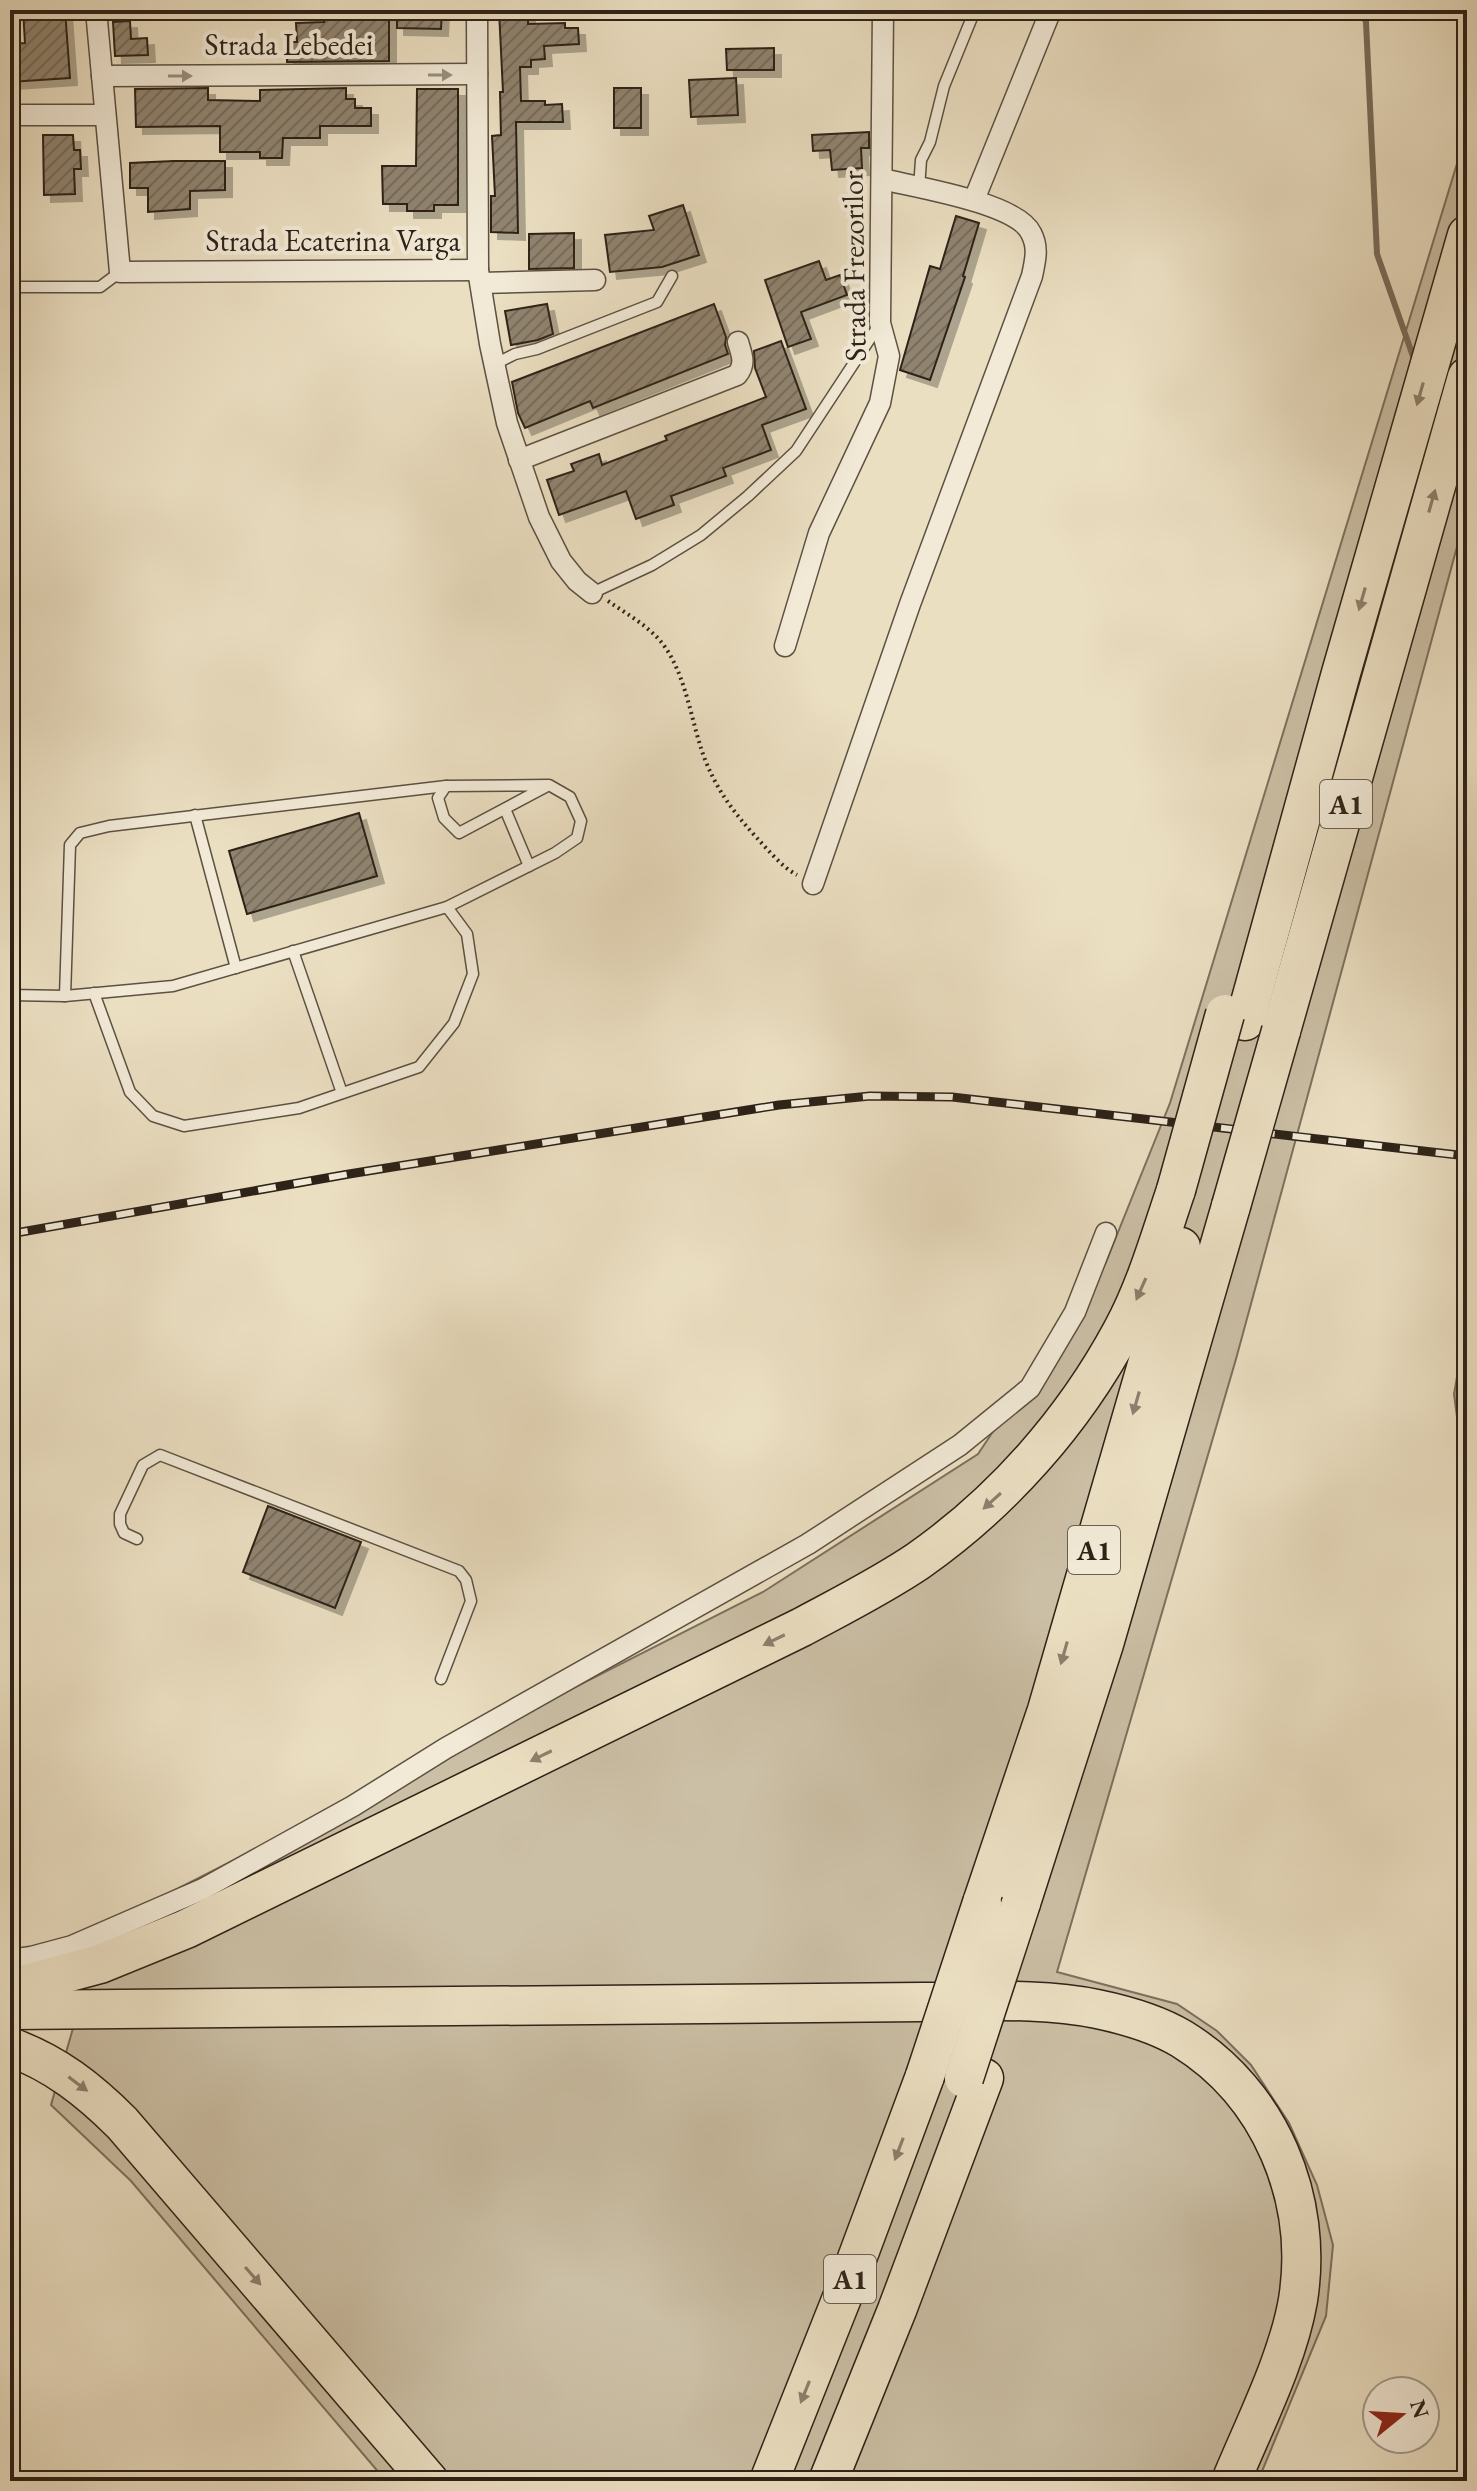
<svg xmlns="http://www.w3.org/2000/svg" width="1477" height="2491" font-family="'EB Garamond',serif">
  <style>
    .grass { fill: #cbbfa5; stroke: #7c705e; stroke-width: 2 }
    .water { fill: #aa9f88; stroke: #786d5b; stroke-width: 2 }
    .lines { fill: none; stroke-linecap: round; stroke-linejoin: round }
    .stream { stroke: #786d5b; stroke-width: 6 }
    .building { fill: url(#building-hatch); stroke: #2d2218; stroke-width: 2; filter: url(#shadow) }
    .service-casing { stroke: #5c5142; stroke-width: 13 }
    .minor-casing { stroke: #5c5142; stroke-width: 23 }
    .motorway-casing { stroke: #2d2218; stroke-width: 41 }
    .path { stroke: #2d2218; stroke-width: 4; stroke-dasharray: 2 4; stroke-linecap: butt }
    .service { stroke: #f2ead7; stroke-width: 10 }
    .minor { stroke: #f2ead7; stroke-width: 20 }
    .motorway { stroke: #ebdfc2; stroke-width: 38 }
    .rail-casing { stroke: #2d2218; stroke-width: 9 }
    .rail { stroke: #f2ead7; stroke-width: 6; stroke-dasharray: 18; stroke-linecap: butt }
    .motorway-bridge-casing { stroke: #2d2218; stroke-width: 41; stroke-linecap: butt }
    .motorway-bridge { stroke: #ebdfc2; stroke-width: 38 }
    .oneway { fill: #999081 }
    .oneway2 { fill: #8c806d }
    .labels { text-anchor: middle; stroke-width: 8; stroke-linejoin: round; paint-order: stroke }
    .shield { fill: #f2ead7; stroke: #685e51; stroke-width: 2 }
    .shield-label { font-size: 28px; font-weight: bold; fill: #2d2218 }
    .street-label { font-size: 30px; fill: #2d2218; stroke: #f2ead7 }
  </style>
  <defs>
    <pattern id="building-hatch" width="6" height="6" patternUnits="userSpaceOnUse" patternTransform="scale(2)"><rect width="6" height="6" fill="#908470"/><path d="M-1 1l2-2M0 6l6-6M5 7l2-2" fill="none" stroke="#766c5b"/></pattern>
    <filter id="shadow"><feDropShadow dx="7" dy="7" stdDeviation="0" flood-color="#0004"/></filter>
  </defs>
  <rect width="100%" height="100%" fill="#ebdfc2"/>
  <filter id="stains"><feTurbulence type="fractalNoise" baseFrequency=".0025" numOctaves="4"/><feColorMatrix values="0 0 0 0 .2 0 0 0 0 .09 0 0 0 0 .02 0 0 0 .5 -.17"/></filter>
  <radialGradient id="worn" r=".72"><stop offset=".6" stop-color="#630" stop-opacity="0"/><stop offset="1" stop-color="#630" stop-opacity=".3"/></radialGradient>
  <path class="grass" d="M1467,131V510L1236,1359L1057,1972L1177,2004L1217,2031L1251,2065L1289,2123L1317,2185L1333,2245L1326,2316L1258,2481H386L131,2181L51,2105L102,1927L763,1592L978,1454L1106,1262L1170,1103Z"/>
  <path class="water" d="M1467,1320V1493L1454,1394Z"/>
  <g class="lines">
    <g class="stream">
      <path d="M1360,10L1366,22L1377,254L1415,362"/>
      <path d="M1457,470L1467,494"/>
    </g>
  </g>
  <g class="building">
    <path d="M23,10H65L70,78L10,82V44L25,43Z"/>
    <path d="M397,10H442L441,29L397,28Z"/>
    <path d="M499,10H528V24L565,23V28H578L579,44L544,46L545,59L531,60V67H520L521,101H545V105L562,104L563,122H516L518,233L491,232V196H495L492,136L501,135L500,92H503Z"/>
    <path d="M324,13H389V61L287,62V42H297L296,23L324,22Z"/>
    <path d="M130,21L131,39L147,38L148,55L115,56L113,22Z"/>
    <path d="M774,48V70H727L726,49Z"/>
    <path d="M736,78L738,115L691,117L689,80Z"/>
    <path d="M208,88V100L260,101V90L346,88V99H355V108H371V126H320V138H283L282,158H260V152H220V126L136,127L135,89Z"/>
    <rect x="614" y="88" width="27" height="40"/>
    <path d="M417,89H458V205H434V211H407V204H383L382,166H416Z"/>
    <path d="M869,132V148H861L862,168L832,170L830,150L813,151L812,135Z"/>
    <path d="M43,135H73L74,150H80L81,169H74L75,194L44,195Z"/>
    <path d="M174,161H225V190L190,191V209L148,212V188H130V163Z"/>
    <path d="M683,205L699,255L662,267L610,272L605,235L654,230L649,216Z"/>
    <path d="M956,216L979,223L963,276L965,277L930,380L900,370L930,266L940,269Z"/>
    <path d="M574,233V268L529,269V234Z"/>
    <path d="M819,261L826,280L840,275L847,295L801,312L811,339L788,347L765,280Z"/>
    <path d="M547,304L553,334L538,340L511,345L505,311Z"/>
    <path d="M714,304L726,337L725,345L728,354L593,408L590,401L525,428L518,413L512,382Z"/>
    <path d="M781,341L806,409L762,425L771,450L723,468L726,476L671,496L674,505L636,519L626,491L559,515L547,480L574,471L571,464L599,454L602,465L667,440L665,436L766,397L755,368L754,351Z"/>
    <path d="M359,813L377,876L247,914L229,851Z"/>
    <path d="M268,1506L361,1542L335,1608L243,1572Z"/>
  </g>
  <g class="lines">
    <defs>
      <g id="service">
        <path d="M919,188L921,160L930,142L944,86L975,10"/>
        <path d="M10,287H100L120,272"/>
        <path d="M495,364L515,354L537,349L657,302L672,276"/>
        <path d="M592,593L652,565L701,535L748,496L796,451L879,325"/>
        <path d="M505,809L529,866"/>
        <path d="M195,815L236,968"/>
        <path d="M293,951L342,1093"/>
        <path d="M94,993L130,1092L153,1116L184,1126L299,1108L419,1067L454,1023L473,974L467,934L447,907"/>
        <path d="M10,995L65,996L70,845L80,833L109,826L446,786"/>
        <path d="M65,996L173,986L447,907L555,853L577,838L581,821L570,797L549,785L446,786L438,798L444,818L459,833L549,785"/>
        <path d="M137,1539L124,1533L120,1524V1514L143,1465L160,1455L459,1571L466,1580L471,1601L441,1679"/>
      </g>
      <g id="minor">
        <path d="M96,10L120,272L478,270"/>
        <path d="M477,10L478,270L490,344L507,423L539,517L561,561L577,581L592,593"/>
        <path d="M102,76L477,74"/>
        <path d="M10,115H105"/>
        <path d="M974,200L1051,10"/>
        <path d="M481,283L595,280"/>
        <path d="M519,460L737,375C746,364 742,355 738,342"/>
        <path d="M785,646L819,533L880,403L889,356L880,323L883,10"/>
        <path d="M813,884L910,604L1032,276C1035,261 1039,248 1031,233C1017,203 915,187 882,179"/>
        <path d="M10,1960L31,1957L72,1946L203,1889L353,1806L446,1748L808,1544L960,1445L1030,1388L1075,1312L1106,1233"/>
      </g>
      <g id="motorway">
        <path d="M1245,1021L1341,673L1467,235"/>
        <path d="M1281,1031L1467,377"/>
        <path d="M982,1903L1047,1710L1181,1247"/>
        <path d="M1021,1903L1104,1644L1231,1206"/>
        <path d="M10,1988L100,1964L186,1929L802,1627C841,1606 881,1586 918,1561C1002,1502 1073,1422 1122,1331C1146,1287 1160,1237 1176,1190"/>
        <path d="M10,2010L922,2002C979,2002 1041,1997 1097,2009C1126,2015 1157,2024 1182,2039C1271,2094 1314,2199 1298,2300C1288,2359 1254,2425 1231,2481"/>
        <path d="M10,2047C55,2063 89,2090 122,2123L429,2481"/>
        <path d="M769,2481L849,2280L925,2076"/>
        <path d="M828,2481L897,2310L984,2078"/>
      </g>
    </defs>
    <use href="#service" class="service-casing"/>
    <use href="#minor" class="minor-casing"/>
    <use href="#motorway" class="motorway-casing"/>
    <path class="path" d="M608,601C628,615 651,627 665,647C687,679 691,721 704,757C716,789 734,813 757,838C769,851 782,867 797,875"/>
    <use href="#service" class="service"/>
    <use href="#minor" class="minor"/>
    <use href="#motorway" class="motorway"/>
    <defs>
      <path id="rail" d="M10,1234L349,1174L779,1105L870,1096L952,1097L1467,1156"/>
    </defs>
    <use href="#rail" class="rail-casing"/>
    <use href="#rail" class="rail"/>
    <defs>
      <g id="motorway-bridge">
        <path d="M1176,1190L1225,1014"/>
        <path d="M1231,1206L1281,1031"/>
        <path d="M925,2076L982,1903"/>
        <path d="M964,2078L1021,1903"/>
      </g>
    </defs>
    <use href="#motorway-bridge" class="motorway-bridge-casing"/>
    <use href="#motorway-bridge" class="motorway-bridge"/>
  </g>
  <defs><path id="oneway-solid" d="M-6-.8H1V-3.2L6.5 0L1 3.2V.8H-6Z" transform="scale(2)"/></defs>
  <g class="oneway">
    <use href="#oneway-solid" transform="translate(440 75)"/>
    <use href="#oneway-solid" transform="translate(180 76)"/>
  </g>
  <g class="oneway2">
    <use href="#oneway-solid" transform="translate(1420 394) rotate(106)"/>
    <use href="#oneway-solid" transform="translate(1432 501) rotate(-74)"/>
    <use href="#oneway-solid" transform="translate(1362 599) rotate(106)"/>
    <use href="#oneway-solid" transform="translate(1141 1289) rotate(114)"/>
    <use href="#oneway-solid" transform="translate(1136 1403) rotate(106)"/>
    <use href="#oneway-solid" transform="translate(992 1501) rotate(138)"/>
    <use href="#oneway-solid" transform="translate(774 1640) rotate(154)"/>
    <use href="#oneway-solid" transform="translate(1064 1653) rotate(106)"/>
    <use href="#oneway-solid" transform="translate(541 1756) rotate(154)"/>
    <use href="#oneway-solid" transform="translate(78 2084) rotate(37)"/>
    <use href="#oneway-solid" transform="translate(899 2149) rotate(111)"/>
    <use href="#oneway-solid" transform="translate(253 2276) rotate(49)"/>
    <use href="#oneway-solid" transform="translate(805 2392) rotate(112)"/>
  </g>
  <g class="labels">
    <g class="shield">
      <rect x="1320" y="780" width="52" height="48" rx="6"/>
      <rect x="1068" y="1526" width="52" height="48" rx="6"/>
      <rect x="824" y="2255" width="52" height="48" rx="6"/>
    </g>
    <g class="shield-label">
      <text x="1346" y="814">A1</text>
      <text x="1094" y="1560">A1</text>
      <text x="850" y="2289">A1</text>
    </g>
    <g class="street-label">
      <text x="289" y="55">Strada Lebedei</text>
      <text x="333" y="251">Strada Ecaterina Varga</text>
      <text transform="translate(854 266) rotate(-91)" y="10">Strada Frezorilor</text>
    </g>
  </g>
  <rect width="1477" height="2491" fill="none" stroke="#ebdfc2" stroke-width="40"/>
  <rect x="12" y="12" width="1453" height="2467" fill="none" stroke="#2d2218" stroke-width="4"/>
  <rect x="20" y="20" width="1437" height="2451" fill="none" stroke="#2d2218" stroke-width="2"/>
  <g transform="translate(1401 2415) rotate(72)"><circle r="38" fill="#f2ead7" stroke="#a39a8b" stroke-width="2"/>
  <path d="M0-6L14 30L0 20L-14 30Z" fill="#8f2418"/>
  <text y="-12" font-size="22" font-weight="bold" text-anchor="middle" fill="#2d2218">N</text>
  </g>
  <rect width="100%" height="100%" filter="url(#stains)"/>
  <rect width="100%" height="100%" fill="url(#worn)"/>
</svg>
